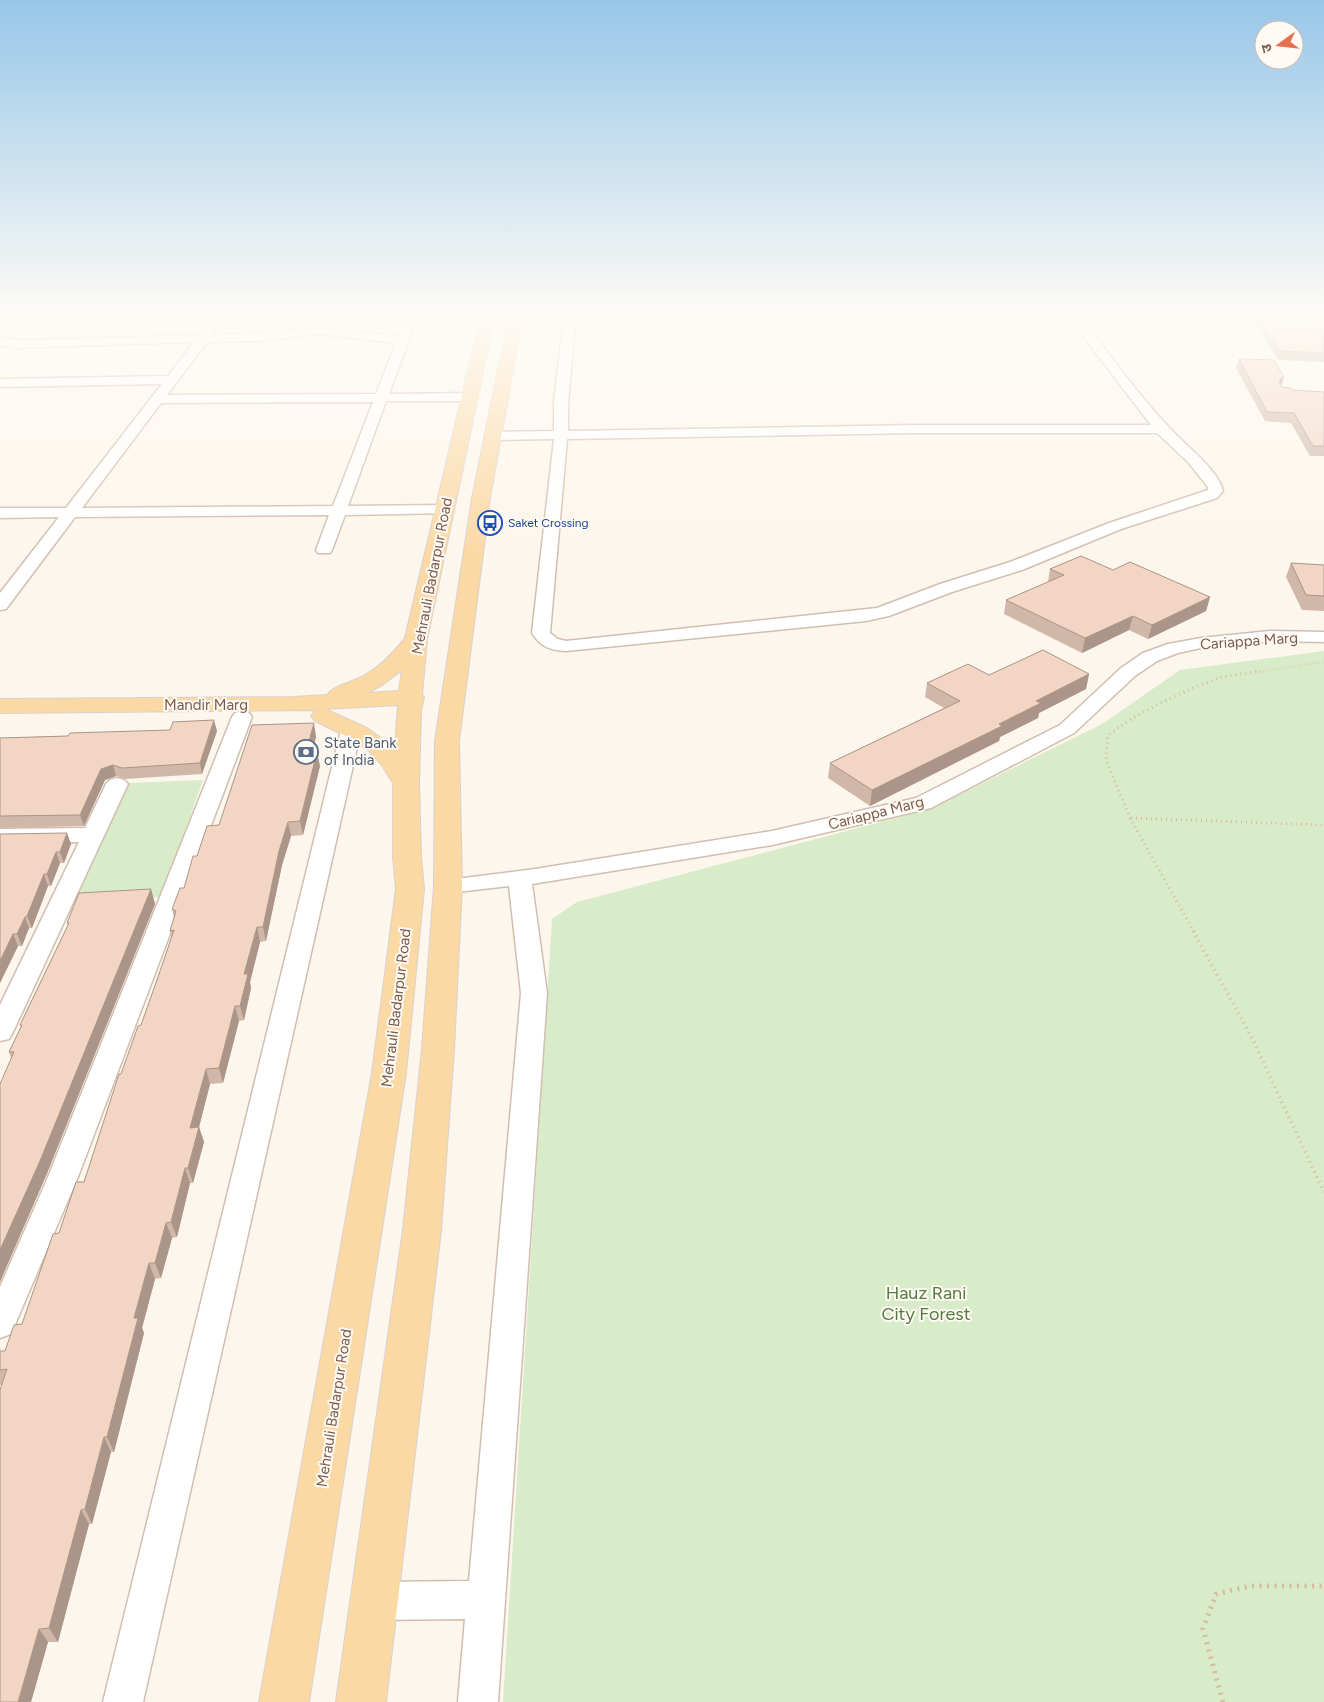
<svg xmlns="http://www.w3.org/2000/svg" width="1324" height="1702" font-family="Figtree,'Noto Sans Devanagari',sans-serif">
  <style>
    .green { fill: #d8ecc9 }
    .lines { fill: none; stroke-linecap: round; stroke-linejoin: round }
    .minor-casing { stroke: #d1beb0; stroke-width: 3 }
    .major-casing { stroke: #dad1cd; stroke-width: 2 }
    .path-far3 { stroke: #d9b8a5; stroke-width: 2.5; stroke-dasharray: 0.5 2.5; stroke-linecap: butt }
    .path-far2 { stroke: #d9b8a5; stroke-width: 3; stroke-dasharray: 1 4; stroke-linecap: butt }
    .path-far1 { stroke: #d9b8a5; stroke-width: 4; stroke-dasharray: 1 4.5; stroke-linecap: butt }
    .path { stroke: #d9b8a5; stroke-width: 5; stroke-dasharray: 2 5.5; stroke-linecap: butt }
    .minor { fill: #fff; fill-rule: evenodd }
    .major { fill: #fbd9a5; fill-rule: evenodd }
    .wall { fill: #d1b7a8 }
    .shaded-wall { fill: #aa9588 }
    .building { fill: #f3d5c3; stroke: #aa9588 }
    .labels { text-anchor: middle; stroke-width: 4; stroke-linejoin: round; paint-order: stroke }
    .far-transit-label { font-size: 12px; fill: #164399; stroke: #fffaf3; text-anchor: start }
    .street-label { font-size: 15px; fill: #7a5c4d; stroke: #fffaf3 }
    .service-label { font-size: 15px; fill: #4e5e75; stroke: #fffaf3; text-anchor: start }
    .near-park-label { font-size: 18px; fill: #537a41; stroke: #fffaf3 }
  </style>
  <rect width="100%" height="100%" fill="#fdf6ec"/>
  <g class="green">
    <path d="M1324,651V1702H503L552,919L577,902L930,809L1102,724L1180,670Z"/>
    <path d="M203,780L162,897L74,901L128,783Z"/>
  </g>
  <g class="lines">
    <defs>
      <g id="minor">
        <path d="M215,315H227L212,335L257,333L320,328L398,336L406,315H418L389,394L470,393L476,397L470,401H386L348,506L445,505L450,507L453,510L450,513L345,515L332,550L330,553H318L316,550L329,515L75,517L6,609L0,610V593L59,517L0,518V508H66L162,384L0,387V379L168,376L194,342L14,348L0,345V337L14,340H35L200,335ZM320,334L396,343L376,394L167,395L207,342L257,341ZM373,402L333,506L82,508L161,403Z"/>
        <path d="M564,315H576L568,402V431L918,425H1151L1067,315H1079C1115,361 1148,410 1191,449C1201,458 1221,478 1223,491L1217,498L1121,529L1022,570L952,592L889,616L866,621L566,651C550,650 541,647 532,633L554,439L492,440L485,436L492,432L554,431V402ZM918,433H1157L1188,462L1208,487V490L1109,523L1010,562L940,584L877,608L566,641L558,639L550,633L567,439Z"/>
        <path d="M1270,631L1324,632V642L1270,641L1201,648L1178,653L1157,661L1135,676L1074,733L931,808L772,845L532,884L547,993L498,1702H458L465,1619L374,1620L360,1615L355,1601L360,1587L374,1582L469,1581L521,993L509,886L448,893L440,891L436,886L440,881L535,869L772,831L916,798L1060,725L1121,668L1143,653L1168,644L1201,638Z"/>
        <path d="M242,711L249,713L252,717L78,1177L11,1334L0,1338V1287L48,1177L232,717L235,713Z"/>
        <path d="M351,724L358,726L361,730L143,1702H103L341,730L344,726Z"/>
        <path d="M117,778L124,780L128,784L13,1032L9,1039L0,1041V1005L79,842L0,843V829L85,828L106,784L110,780Z"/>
      </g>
      <g id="major">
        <path d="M481,315H495L427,639L422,695L424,697L421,711L419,783L421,856L424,889L406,1073L309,1702H259L372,1073L396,889L393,856V783L381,764L369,751L350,738L315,721L311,716L315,711L320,710L0,713V699L293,697L327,695C334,685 354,682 365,675C381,666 394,652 405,638ZM402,670L399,691L367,693L382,685ZM398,705L395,748L367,728L325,709Z"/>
        <path d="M509,315H523L490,498L459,741L462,886L454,1049L441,1230L386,1702H336L403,1230L422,1049L434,886L435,741L472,498Z"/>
      </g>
    </defs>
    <use href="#minor" class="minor-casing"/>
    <use href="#major" class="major-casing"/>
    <path class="path-far3" d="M1257,672L1324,662"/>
    <g class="path-far2">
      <path d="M1131,818L1324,825"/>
      <path d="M1194,932L1130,818L1106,760L1108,736C1131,715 1189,688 1220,678C1234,674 1250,673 1265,671"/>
    </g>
    <path class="path-far1" d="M1193,931L1251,1036L1324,1192"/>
    <path class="path" d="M1223,1702L1203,1629L1216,1594L1250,1586H1324"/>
    <use href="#minor" class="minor"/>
    <use href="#major" class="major"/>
  </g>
  <g class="wall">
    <path d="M1250,315H1310L1321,331L1324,333V362L1278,360Z"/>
    <path d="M1318,315H1324V325Z"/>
    <path d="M1239,359L1282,387L1292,390L1324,392V456H1310L1291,423L1265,421L1236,368Z"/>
    <path d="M1291,563L1324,565V611L1302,610L1286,577Z"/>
    <path d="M1050,569L1113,570L1210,597L1206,611L1148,639L1129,630L1082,653L1004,614L1006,600L1048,582Z"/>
    <path d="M1089,674L1086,689L1039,713L1038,718L1000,737L999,741L870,806L828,778L830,763L944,708L925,697L927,683L989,675Z"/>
    <path d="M217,731L202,774L125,779L116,776L105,780L84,826L0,828V738Z"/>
    <path d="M316,737L312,752L320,766L303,835L291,836L282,865L266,941L260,942L250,982L251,988L244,1020L239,1021L223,1083L210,1084L199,1127L204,1142L193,1183H190L177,1237L172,1238L161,1278L155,1279L142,1328L144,1333L114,1452H111L92,1524H89L58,1642H48L31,1702L2,1385H0V1351H5L22,1324L59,1233L84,1182L121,1074L141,1025L158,977L172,937L170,931L174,918L172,909L184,888L197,856L219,825Z"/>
    <path d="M0,834L71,844L64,863H60L51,886H48L32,928H29L22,946H18L0,983Z"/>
    <path d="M151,889L155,904L46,1176L11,1058L9,1052L21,1027L20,1025L68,925L67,923Z"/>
  </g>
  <g class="shaded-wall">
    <path d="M1284,377L1281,387L1277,388L1280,379Z"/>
    <path d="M1210,597L1206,611L1148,639L1152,625Z"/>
    <path d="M1133,616L1129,630L1082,653L1085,638Z"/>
    <path d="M1089,674L1086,689L1039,713L1038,718L1000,737L999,741L870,806L872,790L999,724L1036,701Z"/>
    <path d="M214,720L217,731L202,774L200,763Z"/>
    <path d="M314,723L316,737L309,766L306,752Z"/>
    <path d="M317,752L320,766L303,835L300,821Z"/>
    <path d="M113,765L116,776L105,780L84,826L80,815L101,769Z"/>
    <path d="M288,822L291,836L282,865L266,941L263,927L279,851Z"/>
    <path d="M67,833L71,844L64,863L60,852Z"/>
    <path d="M56,852L60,863L51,886L47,874Z"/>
    <path d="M44,874L48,886L32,928L27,916Z"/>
    <path d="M151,889L155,904L46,1176L0,1282V1250Z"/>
    <path d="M25,917L29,928L22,946L17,934Z"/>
    <path d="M257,927L260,942L250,982L251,988L244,1020L240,1006L244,974Z"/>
    <path d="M13,934L18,946L0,983V961Z"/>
    <path d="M235,1006L239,1021L223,1083L219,1068Z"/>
    <path d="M206,1069L210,1084L199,1127L204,1142L193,1183L188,1168L190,1128Z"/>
    <path d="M185,1168L190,1183L177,1237L171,1222Z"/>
    <path d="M166,1223L172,1238L161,1278L155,1263Z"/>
    <path d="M149,1263L155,1279L142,1328L144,1333L114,1452L107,1437L134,1318Z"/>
    <path d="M104,1437L111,1452L92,1524L85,1509Z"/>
    <path d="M81,1510L89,1524L58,1642L49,1628Z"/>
    <path d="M39,1629L48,1642L31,1702H18Z"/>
  </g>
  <g class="building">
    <path d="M1257,315H1310L1321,331L1324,333V353L1280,351Z"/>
    <path d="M1239,359L1274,360L1284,377L1280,379L1279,382L1282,387L1290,388L1292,390L1324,392V446H1313L1294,413L1267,412Z"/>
    <path d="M1081,556L1113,570L1130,562L1210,597L1152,625L1133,616L1085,638L1006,600L1064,575L1050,569Z"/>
    <path d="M1291,563L1324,565V596L1306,595Z"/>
    <path d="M1043,650L1089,674L1036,701L1041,703L999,724L1002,726L872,790L830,763L960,701L927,683L968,664L989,675Z"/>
    <path d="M214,720L200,763L122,768L113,765L101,769L80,815L0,816V738L68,736L70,733L170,730L173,722Z"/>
    <path d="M314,723L306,752H317L300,821L288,822L279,851L263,927H257L244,974H248L240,1006H235L219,1068L206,1069L190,1128L199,1127L188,1168H185L171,1222L166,1223L155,1263H149L134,1318H138L107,1437H104L85,1509L81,1510L49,1628L39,1629L18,1702H0V1390L7,1369L0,1370V1351H5L14,1325L22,1324L53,1234L59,1233L76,1182H84L119,1074H121L138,1026L141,1025L158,977L174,930L170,931L176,911L172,909L180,888H184L193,856H197L207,826L219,825L252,725Z"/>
    <path d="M67,833L60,852H56L47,874H44L27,916L25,917L17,934H13L0,961V834Z"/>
    <path d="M151,889L40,1161L0,1250V1084L14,1052H9L22,1025H20L69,923H67L79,893Z"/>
  </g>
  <linearGradient id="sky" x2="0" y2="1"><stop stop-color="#97c7e8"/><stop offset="0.57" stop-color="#fefbf6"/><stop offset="1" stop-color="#fefbf6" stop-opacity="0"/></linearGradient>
  <rect width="1324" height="553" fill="url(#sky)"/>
  <defs>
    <symbol id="bus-ring" viewBox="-11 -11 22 22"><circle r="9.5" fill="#fffaf3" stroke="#1a4fb4" stroke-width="1.5"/><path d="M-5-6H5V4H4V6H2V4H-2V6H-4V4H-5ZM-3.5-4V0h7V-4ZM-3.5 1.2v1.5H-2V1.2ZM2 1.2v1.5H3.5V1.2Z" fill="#1a4fb4"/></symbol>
    <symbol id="bank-ring" viewBox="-11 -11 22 22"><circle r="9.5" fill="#fffaf3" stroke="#5c6f8a" stroke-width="1.5"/><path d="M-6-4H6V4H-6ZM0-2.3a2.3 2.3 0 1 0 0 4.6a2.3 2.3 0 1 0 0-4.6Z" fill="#5c6f8a"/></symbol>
  </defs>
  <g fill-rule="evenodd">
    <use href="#bus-ring" x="476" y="509" width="28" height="28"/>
    <use href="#bank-ring" x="292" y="738" width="28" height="28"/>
  </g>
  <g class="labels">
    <g class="far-transit-label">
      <text x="508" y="527">Saket Crossing</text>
    </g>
    <g class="street-label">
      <text transform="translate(432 576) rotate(-79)" y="5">Mehrauli Badarpur Road</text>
      <text transform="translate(1249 641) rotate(-4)" y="5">Cariappa Marg</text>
      <text x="206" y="710">Mandir Marg</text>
      <text transform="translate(876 813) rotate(-14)" y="5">Cariappa Marg</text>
      <text transform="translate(396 1008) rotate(-83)" y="5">Mehrauli Badarpur Road</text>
      <text transform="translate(334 1408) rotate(-81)" y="5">Mehrauli Badarpur Road</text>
    </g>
    <g class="service-label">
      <text x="324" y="748">State Bank<tspan x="324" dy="17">of India</tspan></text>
    </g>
    <g class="near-park-label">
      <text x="926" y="1299">Hauz Rani<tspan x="926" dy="21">City Forest</tspan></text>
    </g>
  </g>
  <g transform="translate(1279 45) rotate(255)"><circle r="24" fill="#fffaf3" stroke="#cabbb1"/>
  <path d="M0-4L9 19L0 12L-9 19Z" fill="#e76f51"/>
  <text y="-8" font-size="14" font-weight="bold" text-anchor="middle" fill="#7a5c4d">उ</text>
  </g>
</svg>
